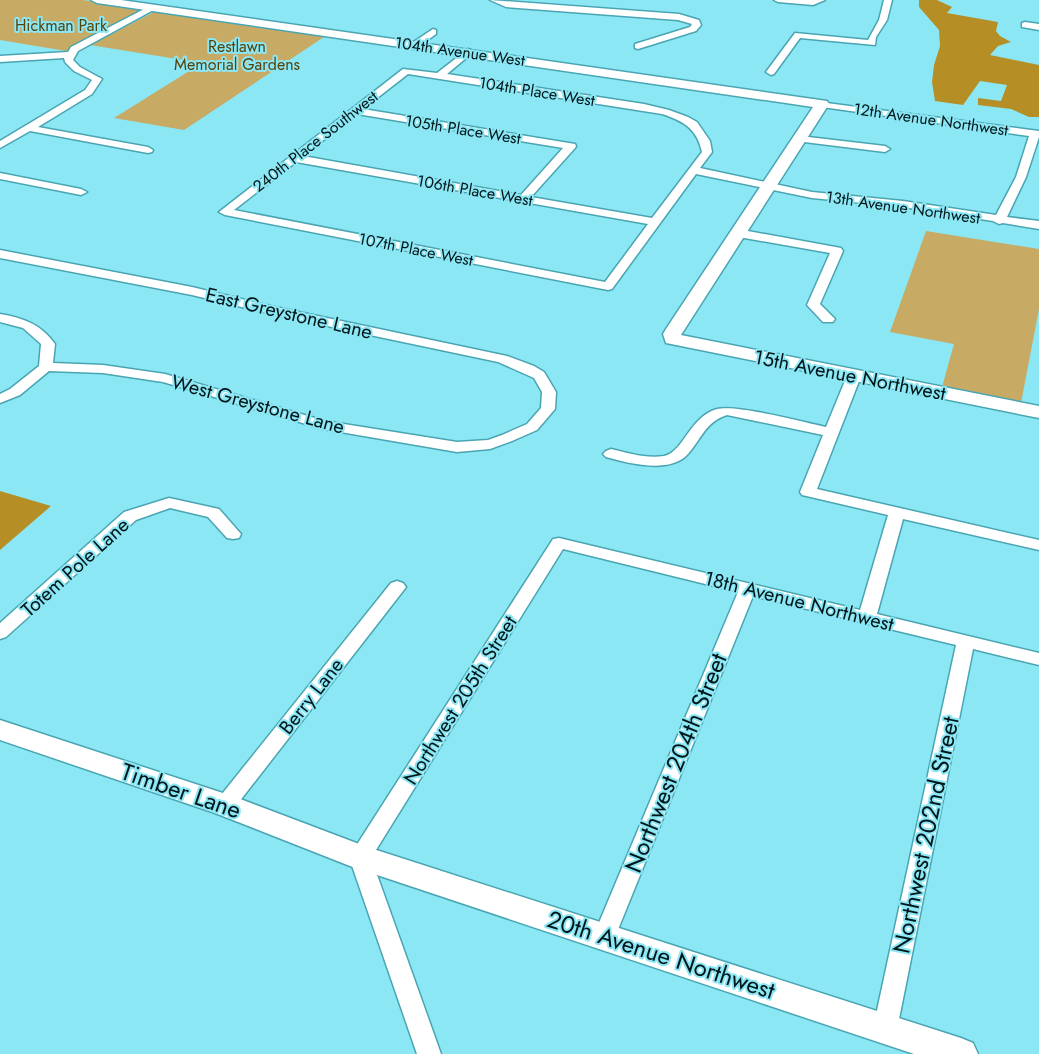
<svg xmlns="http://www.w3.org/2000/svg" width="1039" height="1054" font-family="Jost,sans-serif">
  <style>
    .green { fill: #c7aa64 }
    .forest { fill: #b58f25 }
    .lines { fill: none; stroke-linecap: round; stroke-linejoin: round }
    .street-casing { stroke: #49a5b2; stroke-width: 3 }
    .secondary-casing { stroke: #49a5b2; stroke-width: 3 }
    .street { fill: #fff; fill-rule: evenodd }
    .secondary { fill: #fff; fill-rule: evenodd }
    .labels { text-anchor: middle; stroke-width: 4; stroke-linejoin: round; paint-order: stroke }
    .far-park-label { font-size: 16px; fill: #56430a; stroke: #8ce7f5 }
    .far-street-label { font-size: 16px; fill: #001619; stroke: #8ce7f5 }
    .street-label { font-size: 20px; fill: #001619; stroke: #8ce7f5 }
    .near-street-label { font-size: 24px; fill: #001619; stroke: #8ce7f5 }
  </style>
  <rect width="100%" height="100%" fill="#8ce7f5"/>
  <g class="green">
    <path d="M0,0H83L146,9L66,51L0,40Z"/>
    <path d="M156,11L327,35L184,130L114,118L202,63L90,45Z"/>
    <path d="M926,231L1039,249V309L1021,403L942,387L954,344L890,332Z"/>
  </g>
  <g class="forest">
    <path d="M919,0H937L952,7L947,13L998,22L996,31L1000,36L1011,42L998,46L990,55L1039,65V117H1029L1011,109L978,105V98L1001,101L1007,85L980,81L963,105L935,101L932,82L934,65L940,46L939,30L919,7Z"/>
    <path d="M0,491L51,506L0,550Z"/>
  </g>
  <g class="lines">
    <defs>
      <g id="street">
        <path d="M490,0L679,14L699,20L701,25L696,31L638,49L635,48V44L690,27L692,24L678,20L506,7Z"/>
        <path d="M774,0H825L813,5L778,2Z"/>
        <path d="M884,0H892L887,20L876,37L875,45L800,38L774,74L771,75L766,72L795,33L868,40L879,20Z"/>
        <path d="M150,6L157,8L78,51L73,60L80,67L102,79L92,94L38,127L148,147L153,150L152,152L148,153L30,131L0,148V141L85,90L92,80L74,71L65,62L64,58L0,62V56L68,52L71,47Z"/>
        <path d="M1025,22L1039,24V30L1022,27V23Z"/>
        <path d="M433,29L436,30V34L418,47H412V43Z"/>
        <path d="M468,49L471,50V54L447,74L644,104L669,110L688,117L697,122L710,141L712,152L700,168L812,192L903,201L996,215L1016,177L1029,136L822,107L817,104L819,102L1039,131V137L1026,177L1007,217L1039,221V229L1003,223L999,224L993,221L903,207L812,198L696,174L612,289L608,290L225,215L219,212L403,69L437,73ZM408,74L662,114C684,121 697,129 702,152L652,218L531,197L575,148L576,146L575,144L363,109ZM357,114L563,148L521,195L303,156ZM296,162L648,224L605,282L234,210Z"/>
        <path d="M800,136L885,146L890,149L885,152L796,141L795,139L796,137Z"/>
        <path d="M0,173L81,189L87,192L81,195L0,179Z"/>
        <path d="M737,229L841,248L843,251L820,304L835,319L833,322H823L807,305L830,253L733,236L731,233Z"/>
        <path d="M0,250L192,287L275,307L507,356L534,366L544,372L556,392L555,409L537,430L512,441L490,449L457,452L323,429L163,382L103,373L49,371L20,395L0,403V394L10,389L39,366L41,344L23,328L0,322V314C23,318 41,324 55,344L53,363L103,365L165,374L325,421L457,442L488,440L502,435L527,424L541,408L542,392L534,378L498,362L275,315L192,295L0,258Z"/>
        <path d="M854,372L861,376L817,489L1039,540V550L903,519L877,614L1039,653V665L973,649L897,1029L893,1037L885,1040L877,1037L873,1029L956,645L753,596L615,937L612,944L604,947L596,944L593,937L738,592L563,549L371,858L441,1054H417L349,857L553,539L559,538L860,610L888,515L802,495L800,492L823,435L727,415C705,422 701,440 687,455C669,474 627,463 606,457L603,454L606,451L611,449C628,453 647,459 664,456C684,452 689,417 717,409C736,404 803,422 826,427L847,376Z"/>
        <path d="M169,498L219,509L241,534L239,538L233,539L227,538L208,517L170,508L136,520L6,637L0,639V623L124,512Z"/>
        <path d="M397,581L403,583L406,587L403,591L232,811L225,813L218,811L215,805L218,799L391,583Z"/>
      </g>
      <g id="secondary">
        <path d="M91,0H121L827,101L829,104L681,335L1039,406V418L666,343L663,334L666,329L813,107L97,3Z"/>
        <path d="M0,720L235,797L367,847L961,1038L973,1043L978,1054H914L350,866L215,813L0,740Z"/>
      </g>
    </defs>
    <use href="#street" class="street-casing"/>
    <use href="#secondary" class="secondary-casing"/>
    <use href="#street" class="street"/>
    <use href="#secondary" class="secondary"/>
  </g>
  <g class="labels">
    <g class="far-park-label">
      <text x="61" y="31">Hickman Park</text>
      <text x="237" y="52">Restlawn<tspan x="237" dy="18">Memorial Gardens</tspan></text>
    </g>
    <g class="far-street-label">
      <text transform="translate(460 51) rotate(8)" y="6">104th Avenue West</text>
      <text transform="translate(537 91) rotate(9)" y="6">104th Place West</text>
      <text transform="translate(931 119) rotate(8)" y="6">12th Avenue Northwest</text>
      <text transform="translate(463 129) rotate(9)" y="6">105th Place West</text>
      <text transform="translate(315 141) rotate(-38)" y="6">240th Place Southwest</text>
      <text transform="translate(475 190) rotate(10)" y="6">106th Place West</text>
      <text transform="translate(903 207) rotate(8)" y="6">13th Avenue Northwest</text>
      <text transform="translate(416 249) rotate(11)" y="6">107th Place West</text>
    </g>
    <g class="street-label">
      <text transform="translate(289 313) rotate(13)" y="7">East Greystone Lane</text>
      <text transform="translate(850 375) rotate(11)" y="7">15th Avenue Northwest</text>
      <text transform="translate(258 404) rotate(15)" y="7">West Greystone Lane</text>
      <text transform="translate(75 567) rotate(-42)" y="7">Totem Pole Lane</text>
      <text transform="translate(799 601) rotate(14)" y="7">18th Avenue Northwest</text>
      <text transform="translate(311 696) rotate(-52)" y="7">Berry Lane</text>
      <text transform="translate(460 700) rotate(-58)" y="7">Northwest 205th Street</text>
    </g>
    <g class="near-street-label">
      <text transform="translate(676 763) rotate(-68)" y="8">Northwest 204th Street</text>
      <text transform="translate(181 791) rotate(19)" y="8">Timber Lane</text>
      <text transform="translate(926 835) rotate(-78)" y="8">Northwest 202nd Street</text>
      <text transform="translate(661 955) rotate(18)" y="8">20th Avenue Northwest</text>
    </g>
  </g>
</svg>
